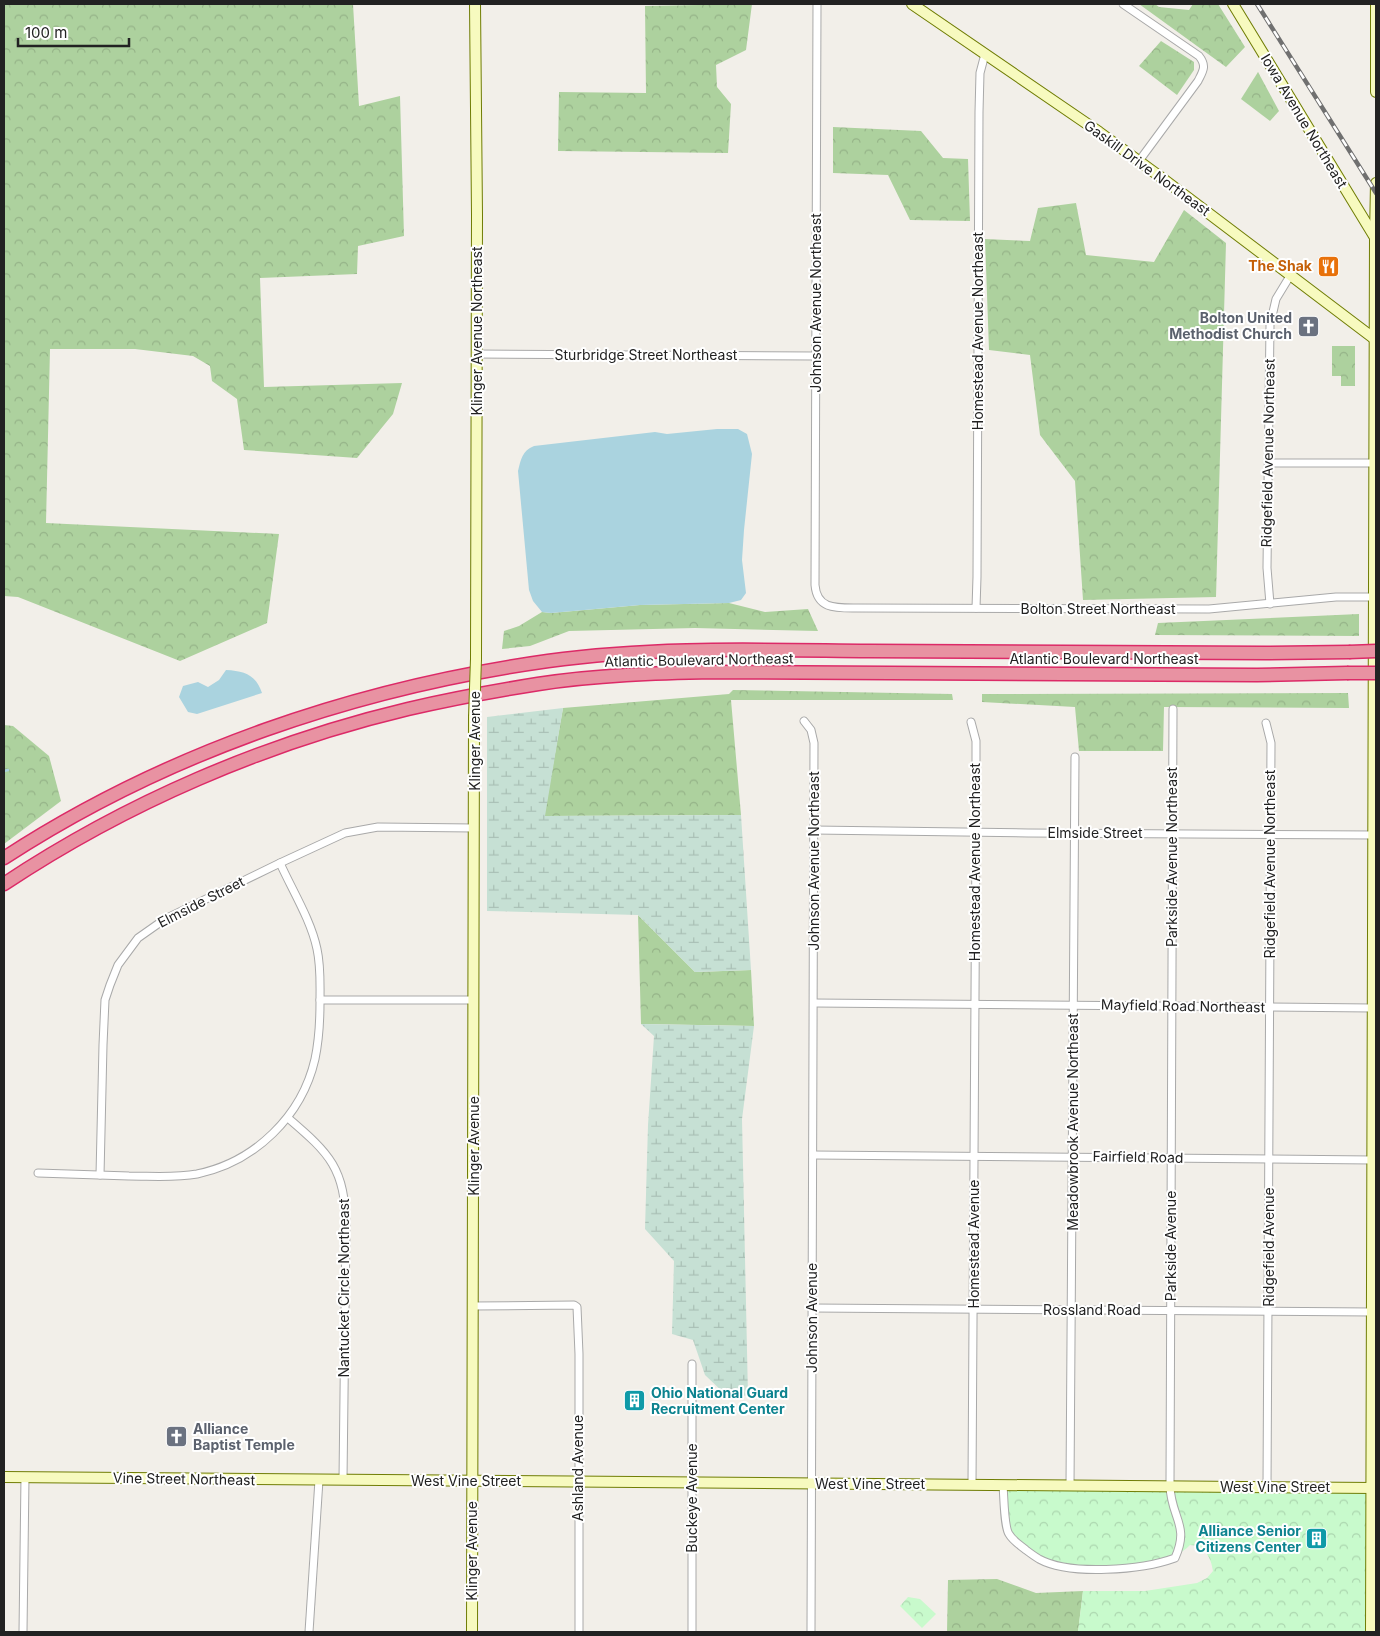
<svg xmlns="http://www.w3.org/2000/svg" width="1380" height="1636" font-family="Inter,sans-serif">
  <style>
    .forest { fill: url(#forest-crowns) }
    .wetland { fill: url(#wetland-marsh) }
    .park { fill: url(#park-crowns) }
    .water { fill: #aad3df }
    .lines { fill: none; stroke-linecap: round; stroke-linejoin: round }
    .stream { stroke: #aad3df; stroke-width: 2.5 }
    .street-casing { stroke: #a9a9a9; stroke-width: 9 }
    .secondary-casing { stroke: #707d05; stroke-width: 12 }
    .highway-casing { stroke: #dc2a67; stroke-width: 15 }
    .street { stroke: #fff; stroke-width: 7 }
    .secondary { stroke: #f7fabf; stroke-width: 10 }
    .highway { stroke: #e892a2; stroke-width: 12 }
    .rail-casing { stroke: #707070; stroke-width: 4.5 }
    .rail { stroke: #fff; stroke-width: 2.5; stroke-dasharray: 8; stroke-linecap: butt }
    .secondary-bridge-casing { stroke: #707d05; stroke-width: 12; stroke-linecap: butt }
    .highway-bridge-casing { stroke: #dc2a67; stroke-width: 15; stroke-linecap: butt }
    .secondary-bridge { stroke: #f7fabf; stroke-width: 10 }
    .highway-bridge { stroke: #e892a2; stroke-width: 12 }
    .labels { text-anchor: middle; stroke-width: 4; stroke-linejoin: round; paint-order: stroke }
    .street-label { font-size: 14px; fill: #222; stroke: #fff }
    .food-label { font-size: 14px; font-weight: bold; fill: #c56008; stroke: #fff; text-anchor: end }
    .worship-label { font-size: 14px; font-weight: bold; fill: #5b616d; stroke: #fff; text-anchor: end }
    .culture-label { font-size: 14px; font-weight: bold; fill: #0d838f; stroke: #fff; text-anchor: start }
  </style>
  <defs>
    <pattern id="forest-crowns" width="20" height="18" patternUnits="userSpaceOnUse" patternTransform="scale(1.25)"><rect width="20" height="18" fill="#add19e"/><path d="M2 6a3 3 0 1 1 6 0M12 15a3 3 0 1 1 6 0" fill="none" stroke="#95b388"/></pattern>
    <pattern id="wetland-marsh" width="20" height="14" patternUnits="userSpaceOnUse" patternTransform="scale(1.25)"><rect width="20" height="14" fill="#c6e0d4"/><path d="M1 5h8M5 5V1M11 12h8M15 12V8" fill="none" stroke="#aac0b6"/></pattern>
    <pattern id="park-crowns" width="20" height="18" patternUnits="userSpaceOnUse" patternTransform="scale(1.25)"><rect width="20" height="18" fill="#c8facc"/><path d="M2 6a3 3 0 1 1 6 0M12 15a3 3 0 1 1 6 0" fill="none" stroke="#acd6af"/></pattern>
  </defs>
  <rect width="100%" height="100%" fill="#f2efe9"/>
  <g class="forest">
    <path d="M4,4H353L359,106L400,96L404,236L358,246L357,274L260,278L264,387L402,383L393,414L357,458L244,450L237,399L212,381L210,366L193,356L135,349H50L46,523L279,534L267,623L180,661L18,597L4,596Z"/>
    <path d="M752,4L746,50L716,65L717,87L731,104L728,153L558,151L559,92L646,93L645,6Z"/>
    <path d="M1139,4H1155L1159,7L1189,10L1193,4H1218L1245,47L1226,67Z"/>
    <path d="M1161,41L1194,62V70L1177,95L1139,66Z"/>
    <path d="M1258,72L1279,111L1270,121L1241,99Z"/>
    <path d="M833,127L921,131L943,158L968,159L970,221L910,220L888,175L833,173Z"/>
    <path d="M1076,203L1086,255L1154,262L1184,210L1226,243L1216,597L1083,600L1075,481L1040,435L1030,355L989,350L985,239L1030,241L1038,208Z"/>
    <path d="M1332,346H1355V386H1341V376H1332Z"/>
    <path d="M729,603L765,612L808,609L818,631L695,628L569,631L530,646L502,649L504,631L519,626L542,612L551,613L640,605Z"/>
    <path d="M1359,614V636L1155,635L1158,623Z"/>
    <path d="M733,690L952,694L953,700H731L741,815L544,816L563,708L729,694Z"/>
    <path d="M1348,693L1349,708L1164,707L1163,751H1079L1075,707L982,702V694Z"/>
    <path d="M4,725L13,726L49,756L61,801L4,844Z"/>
    <path d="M638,915L695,972L751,970L754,1026L641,1024Z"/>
    <path d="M997,1579L1036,1593L1083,1591L1078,1632H947L948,1580Z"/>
  </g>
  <g class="wetland">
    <path d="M563,708L545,816L741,815L751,970L695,972L638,915L487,911V717Z"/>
    <path d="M641,1024L754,1026L742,1119L748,1396L725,1394L705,1375L693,1340L672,1334L674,1261L645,1229L648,1125L654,1036Z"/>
  </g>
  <g class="park">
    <path d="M1008,1489L1370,1492L1369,1632H1078L1083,1591H1145L1197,1583L1207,1578L1213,1571C1211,1557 1205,1546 1190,1545C1182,1553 1172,1559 1160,1561C1135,1567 1070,1570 1047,1559C1035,1554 1017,1543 1011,1531C1006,1523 1008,1499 1008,1489Z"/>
    <path d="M908,1597L920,1599L936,1614L922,1628L900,1606Z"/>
  </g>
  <g class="water">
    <path d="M717,429H738L747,434L752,454L744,530L742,560L746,593L741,600L729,603L640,605L551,613L542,612L533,601L529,590L518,471C521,459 522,451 534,446L655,432L667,434Z"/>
    <path d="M226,670C245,671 256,675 262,693L197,714L188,712L179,697L183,686L198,682L208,687L219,680Z"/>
  </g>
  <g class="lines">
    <path class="stream" d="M4,771L8,770"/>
    <defs>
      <g id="street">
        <path d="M817,4L815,585C817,609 835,608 856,608L1209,609L1336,597H1376"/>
        <path d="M1123,4L1199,56C1207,66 1203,71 1198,81L1139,161"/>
        <path d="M477,354L816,356"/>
        <path d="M1269,463H1375"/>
        <path d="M1270,604L1267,568L1270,325L1276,299L1290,276"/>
        <path d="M976,608L977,577L979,112L980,73L985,54"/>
        <path d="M804,721L811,730L814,743L811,1632"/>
        <path d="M971,722L976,741V832L972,1485"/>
        <path d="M1266,723L1271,743L1267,1487"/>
        <path d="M814,830L1028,833L1376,835"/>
        <path d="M320,1000H474"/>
        <path d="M814,1003L1372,1008"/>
        <path d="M288,1118C330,1154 345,1168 346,1227L343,1480"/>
        <path d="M813,1155L1372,1160"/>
        <path d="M38,1173C68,1174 99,1175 129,1176C152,1176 175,1178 197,1174C255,1162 302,1116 315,1059C319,1040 320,1021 320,1002C320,985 321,967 317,949C311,920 292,890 280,863"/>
        <path d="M100,1175L103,1045L105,1000L110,985L118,965L138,938L165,919L280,863L345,833L378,827L474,828"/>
        <path d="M473,1306L574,1305L577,1307L579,1354V1632"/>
        <path d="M812,1308L1372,1312"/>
        <path d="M692,1364V1632"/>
        <path d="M1003,1485C1004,1496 1004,1527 1009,1534C1013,1541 1020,1545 1026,1550C1030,1553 1034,1556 1039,1559C1070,1576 1142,1570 1175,1558C1190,1525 1171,1518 1170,1486L1173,709"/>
        <path d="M1070,1486L1075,757"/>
        <path d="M23,1632L25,1477"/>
        <path d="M309,1632L319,1480"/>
      </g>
      <g id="secondary">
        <path d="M475,4L477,215L476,659"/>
        <path d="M912,4L1099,132L1162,178L1376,340"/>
        <path d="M1233,4L1374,236"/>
        <path d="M1376,4V92"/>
        <path d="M4,1477L1376,1488"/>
        <path d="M472,1632L474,717"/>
        <path d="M1371,1632L1375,236L1376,183"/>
      </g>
      <g id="highway">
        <path d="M4,858C167,752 356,688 548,661C655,646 762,650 869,651C1003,652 1136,652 1269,653L1349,652"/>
        <path d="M4,884C126,803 265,743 408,709C451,699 494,691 538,684C596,675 656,673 715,672L1257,675L1347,673"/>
      </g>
    </defs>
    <use href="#street" class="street-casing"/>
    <use href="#secondary" class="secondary-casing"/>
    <use href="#highway" class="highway-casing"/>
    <use href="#street" class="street"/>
    <use href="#secondary" class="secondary"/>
    <use href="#highway" class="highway"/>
    <defs>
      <path id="rail" d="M1257,4L1376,193"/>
    </defs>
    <use href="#rail" class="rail-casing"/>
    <use href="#rail" class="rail"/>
    <defs>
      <path id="secondary-bridge" d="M474,717L476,659"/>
      <g id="highway-bridge">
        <path d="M1349,652L1376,651"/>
        <path d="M1347,673H1376"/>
      </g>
    </defs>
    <use href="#secondary-bridge" class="secondary-bridge-casing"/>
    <use href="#highway-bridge" class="highway-bridge-casing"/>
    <use href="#secondary-bridge" class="secondary-bridge"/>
    <use href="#highway-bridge" class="highway-bridge"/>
  </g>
  <defs>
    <symbol id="restaurant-square" viewBox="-11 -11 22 22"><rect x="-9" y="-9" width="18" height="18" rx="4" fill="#e8710a" stroke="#fff"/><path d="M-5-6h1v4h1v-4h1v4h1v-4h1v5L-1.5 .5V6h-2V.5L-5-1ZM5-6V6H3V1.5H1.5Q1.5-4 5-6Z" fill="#fff"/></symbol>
    <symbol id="church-square" viewBox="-11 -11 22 22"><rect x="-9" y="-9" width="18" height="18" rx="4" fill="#6b7280" stroke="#fff"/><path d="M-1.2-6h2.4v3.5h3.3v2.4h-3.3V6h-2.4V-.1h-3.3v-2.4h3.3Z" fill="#fff"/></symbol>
    <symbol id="building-square" viewBox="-11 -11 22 22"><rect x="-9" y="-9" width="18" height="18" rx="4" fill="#0f9aa8" stroke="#fff"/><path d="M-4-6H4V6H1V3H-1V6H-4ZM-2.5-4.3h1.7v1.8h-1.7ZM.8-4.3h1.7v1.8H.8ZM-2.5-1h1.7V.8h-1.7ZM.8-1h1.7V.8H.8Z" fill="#fff"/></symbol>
  </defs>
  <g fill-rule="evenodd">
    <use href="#restaurant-square" x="1316" y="254" width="25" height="25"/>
    <use href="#church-square" x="1296" y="314" width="25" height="25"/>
    <use href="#building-square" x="622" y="1388" width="25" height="25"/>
    <use href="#church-square" x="164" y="1424" width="25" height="25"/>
    <use href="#building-square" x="1304" y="1526" width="25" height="25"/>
  </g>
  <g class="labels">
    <g class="street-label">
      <text transform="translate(1304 121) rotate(59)" y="5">Iowa Avenue Northeast</text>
      <text transform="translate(1147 168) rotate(36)" y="5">Gaskill Drive Northeast</text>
      <text transform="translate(816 303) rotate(-90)" y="5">Johnson Avenue Northeast</text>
      <text transform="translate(477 331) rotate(-90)" y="5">Klinger Avenue Northeast</text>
      <text transform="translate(978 331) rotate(-90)" y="5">Homestead Avenue Northeast</text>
      <text x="646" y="360">Sturbridge Street Northeast</text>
      <text transform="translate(1268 453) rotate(-89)" y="5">Ridgefield Avenue Northeast</text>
      <text x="1098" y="614">Bolton Street Northeast</text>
      <text x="1104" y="664">Atlantic Boulevard Northeast</text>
      <text transform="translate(699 660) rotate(-1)" y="5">Atlantic Boulevard Northeast</text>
      <text transform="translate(475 741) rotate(-90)" y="5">Klinger Avenue</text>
      <text x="1095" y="838">Elmside Street</text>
      <text transform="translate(1172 857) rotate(-90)" y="5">Parkside Avenue Northeast</text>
      <text transform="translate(814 861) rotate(-90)" y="5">Johnson Avenue Northeast</text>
      <text transform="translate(975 862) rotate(-90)" y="5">Homestead Avenue Northeast</text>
      <text transform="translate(1270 864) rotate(-90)" y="5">Ridgefield Avenue Northeast</text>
      <text transform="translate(201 902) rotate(-27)" y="5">Elmside Street</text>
      <text transform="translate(1183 1006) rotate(1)" y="5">Mayfield Road Northeast</text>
      <text transform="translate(1073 1122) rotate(-90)" y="5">Meadowbrook Avenue Northeast</text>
      <text transform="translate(474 1146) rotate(-90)" y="5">Klinger Avenue</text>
      <text transform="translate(1138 1157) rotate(1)" y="5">Fairfield Road</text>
      <text transform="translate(974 1244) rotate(-90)" y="5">Homestead Avenue</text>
      <text transform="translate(1171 1246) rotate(-90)" y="5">Parkside Avenue</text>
      <text transform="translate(1269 1247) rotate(-90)" y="5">Ridgefield Avenue</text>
      <text transform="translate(344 1288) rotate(-90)" y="5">Nantucket Circle Northeast</text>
      <text x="1092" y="1315">Rossland Road</text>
      <text transform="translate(812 1318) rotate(-90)" y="5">Johnson Avenue</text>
      <text transform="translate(578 1468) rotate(-90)" y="5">Ashland Avenue</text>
      <text transform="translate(184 1479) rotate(1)" y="5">Vine Street Northeast</text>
      <text x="466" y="1486">West Vine Street</text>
      <text x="870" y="1489">West Vine Street</text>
      <text x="1275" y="1492">West Vine Street</text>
      <text transform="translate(692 1498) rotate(-90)" y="5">Buckeye Avenue</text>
      <text transform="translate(472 1551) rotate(-90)" y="5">Klinger Avenue</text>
    </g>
    <g class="food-label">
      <text x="1312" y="271">The Shak</text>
    </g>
    <g class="worship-label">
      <text x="1292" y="323">Bolton United<tspan x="1292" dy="16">Methodist Church</tspan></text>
      <text x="193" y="1434" text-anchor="start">Alliance<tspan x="193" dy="16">Baptist Temple</tspan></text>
    </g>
    <g class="culture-label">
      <text x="651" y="1398">Ohio National Guard<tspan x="651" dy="16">Recruitment Center</tspan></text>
      <text x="1301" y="1536" text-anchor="end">Alliance Senior<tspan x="1301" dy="16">Citizens Center</tspan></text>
    </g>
  </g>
  <rect width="1380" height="1636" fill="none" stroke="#222222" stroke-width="10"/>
  <path d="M18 38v8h111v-8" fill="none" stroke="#222222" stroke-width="2.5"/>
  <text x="25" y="38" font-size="15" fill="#222222" stroke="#ffffff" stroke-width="4" paint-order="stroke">100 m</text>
</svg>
